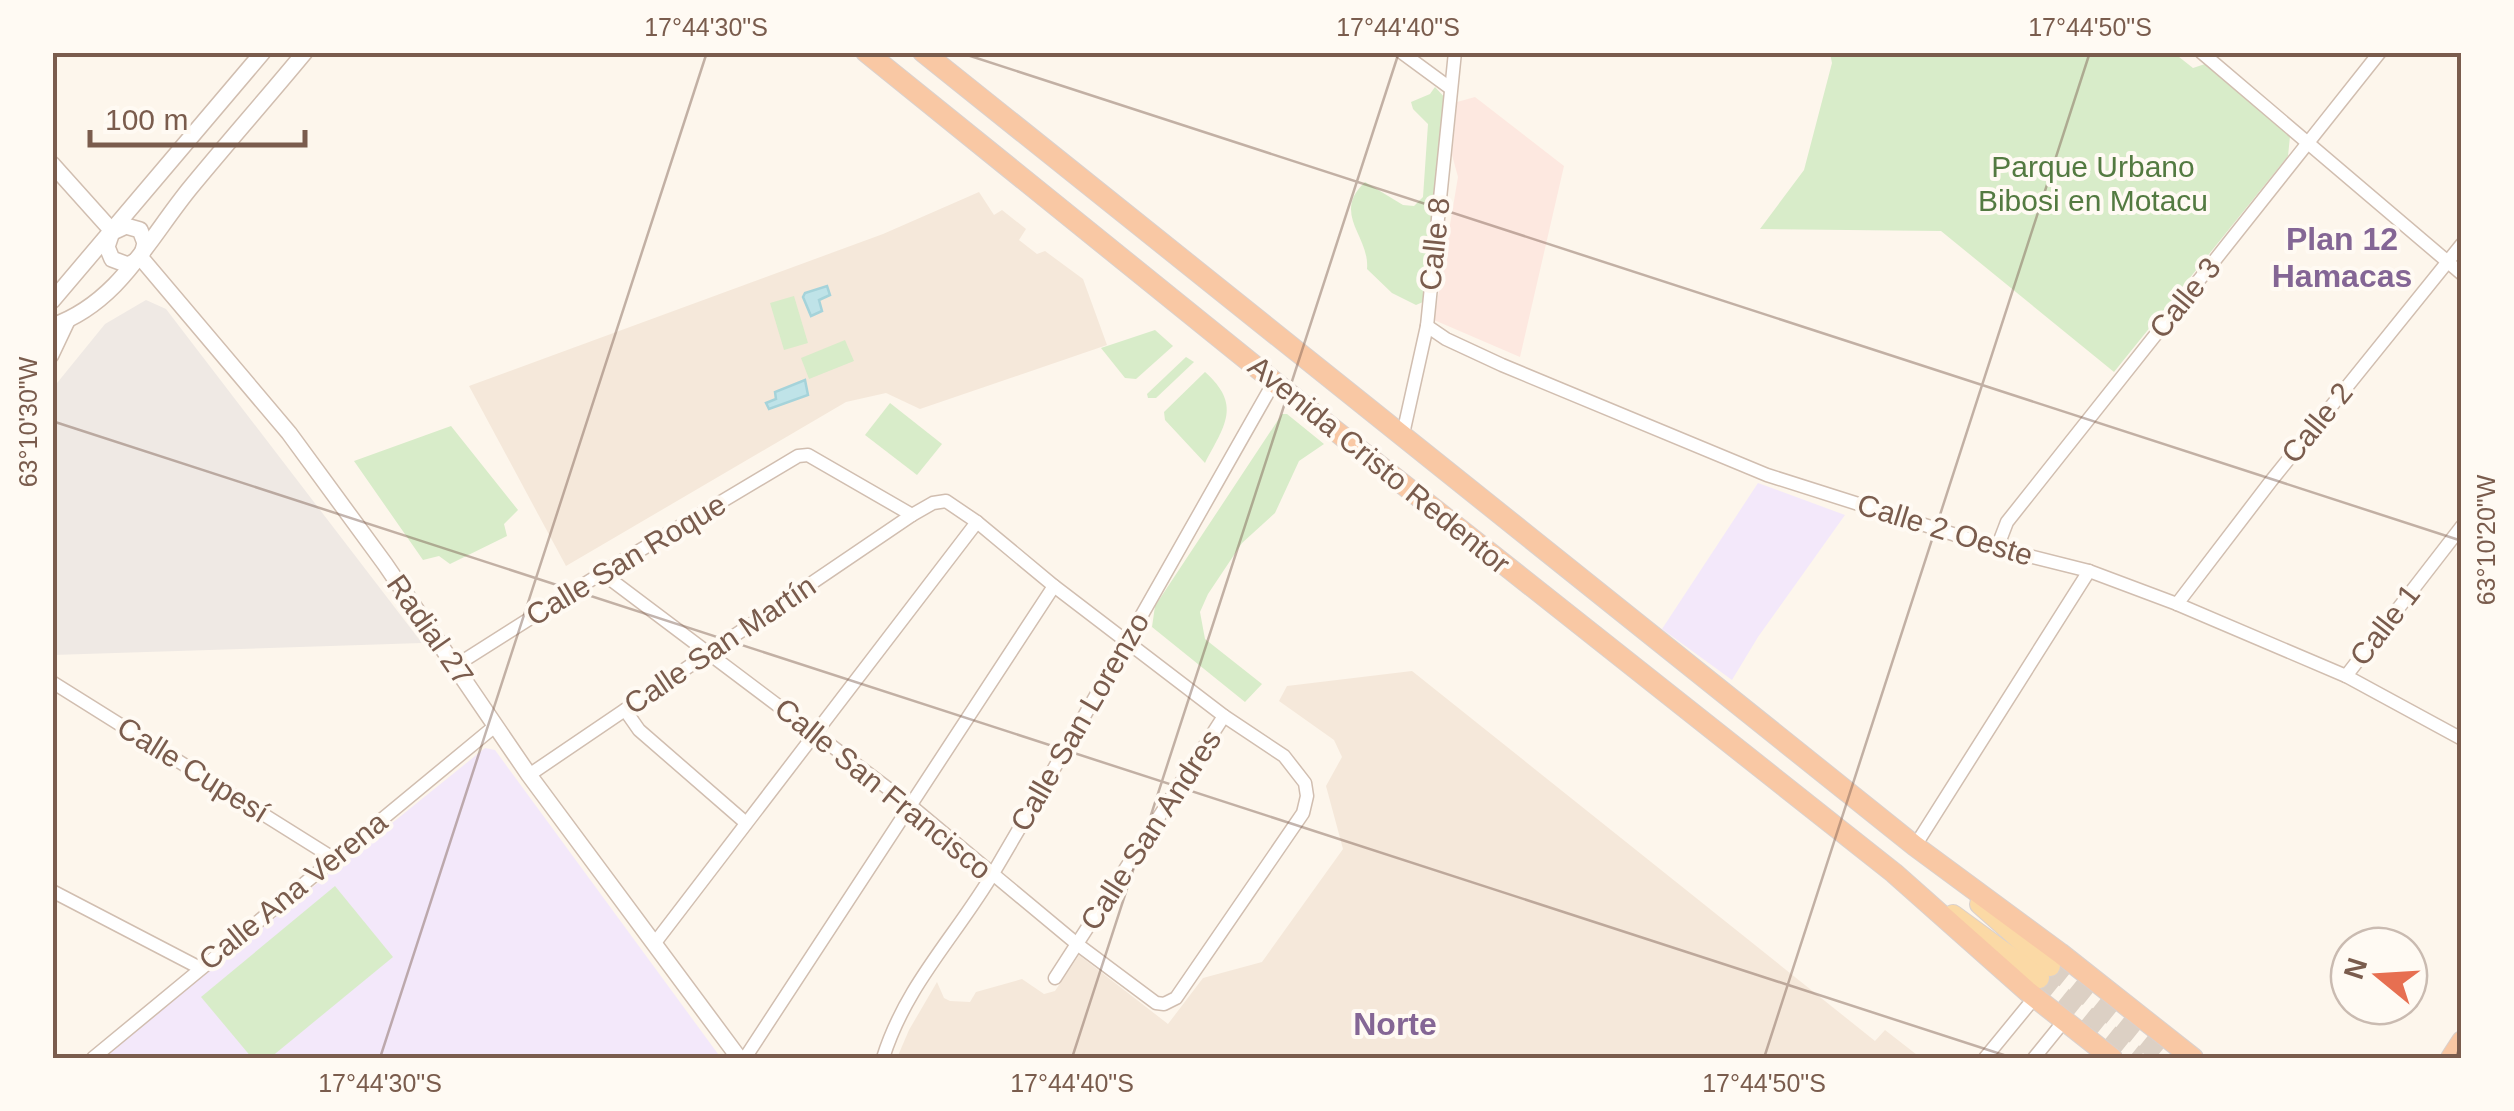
<svg xmlns="http://www.w3.org/2000/svg" width="2514" height="1111" font-family="Helvetica,sans-serif">
  <style>
    .residential { fill: #f5e8da }
    .commercial { fill: #fde8e0 }
    .industrial { fill: #efe9e4 }
    .education { fill: #f3e8fa }
    .green { fill: #d8ecc9 }
    .water { fill: #bfe3e8; stroke: #a5d3da; stroke-width: 2.5 }
    .lines { fill: none; stroke-linecap: round; stroke-linejoin: round }
    .primary-tunnel { stroke: #dcd0c4; stroke-width: 20; stroke-dasharray: 20 10; stroke-linecap: butt }
    .minor-casing { stroke: #d1beb0; stroke-width: 15 }
    .tertiary-casing { stroke: #d1beb0; stroke-width: 18 }
    .primary-casing { stroke: #dad1cd; stroke-width: 22 }
    .trunk-casing { stroke: #dad1cd; stroke-width: 22 }
    .minor { stroke: #fff; stroke-width: 12 }
    .tertiary { stroke: #fff; stroke-width: 15 }
    .primary { stroke: #fbd9a5; stroke-width: 20 }
    .trunk { stroke: #f9c8a4; stroke-width: 20 }
    .ticks { fill: none; stroke: #7a5c4d; stroke-width: 2.5; stroke-opacity: 0.45 }
    .labels { text-anchor: middle; stroke-width: 8; stroke-linejoin: round; paint-order: stroke }
    .park-label { font-size: 30px; fill: #537a41; stroke: #fffaf3 }
    .street-label { font-size: 30px; fill: #7a5c4d; stroke: #fffaf3 }
    .neighbourhood-label { font-size: 32px; font-weight: bold; fill: #846695; stroke: #fffaf3 }
    .neatline { fill: none; stroke: #7a5c4d; stroke-width: 4 }
    .ticks-label { font-size: 25px; text-anchor: middle; fill: #7a5c4d }
  </style>
  <rect width="100%" height="100%" fill="#fdf6ec"/>
  <g class="residential">
    <path d="M979,192L994,215L1002,210L1026,229L1019,240L1037,254L1045,251L1083,279L1107,345L920,409L886,393L846,402L566,566L469,386L883,234Z"/>
    <path d="M1412,671L1875,1041L1885,1030L1921,1058H897L909,1030L937,982L944,998L950,1001L970,1002L976,992L1022,979L1044,994L1055,991L1079,955L1168,1024L1203,978L1262,962L1343,849L1326,786L1342,757L1334,740L1279,701L1287,686Z"/>
  </g>
  <path class="commercial" d="M1475,97L1564,166L1520,357L1434,320L1458,177L1452,155L1457,102Z"/>
  <path class="industrial" d="M146,300L166,309L422,643L53,655V388L105,324Z"/>
  <g class="education">
    <path d="M1758,483L1845,515L1758,637L1732,680L1662,629Z"/>
    <path d="M485,748L495,750L721,1058H113L110,1054L116,1046Z"/>
  </g>
  <g class="green">
    <path d="M1830,53H2174L2193,68L2205,64L2290,136L2288,156L2114,372L1941,231L1760,229L1804,170L1832,63Z"/>
    <path d="M1435,87L1446,99L1423,302L1416,305L1392,293L1367,269C1370,236 1331,214 1365,182L1403,205L1414,206L1423,197L1428,124L1413,109L1411,102L1430,94Z"/>
    <path d="M794,296L808,343L784,350L770,303Z"/>
    <path d="M1155,330L1173,346L1136,379L1125,378L1101,348Z"/>
    <path d="M845,340L854,361L809,379L801,358Z"/>
    <path d="M1186,357L1194,362L1156,398H1148L1147,394Z"/>
    <path d="M1205,372C1242,405 1225,425 1205,463L1165,420L1164,412Z"/>
    <path d="M890,403L942,444L917,475L865,435Z"/>
    <path d="M1282,414H1287L1324,444L1299,461L1275,513L1242,543L1208,594L1200,612L1205,639L1262,684L1245,702L1152,627L1155,606Z"/>
    <path d="M451,426L518,510L504,524L507,536L450,564L439,556L423,560L354,461Z"/>
    <path d="M335,886L393,957L270,1058H252L201,997Z"/>
  </g>
  <g class="water">
    <path d="M827,286L830,295L819,300L822,311L811,316L803,297L805,293Z"/>
    <path d="M805,380L808,395L769,409L766,403L776,399L775,392Z"/>
  </g>
  <g class="lines">
    <g class="primary-tunnel">
      <path d="M2050,966L2165,1058"/>
      <path d="M2039,978L2139,1058"/>
    </g>
    <defs>
      <g id="minor">
        <path d="M1401,52L1450,88"/>
        <path d="M2201,52L2462,274"/>
        <path d="M1427,326L1446,339L1502,365L1767,475L1997,548L2089,571L2177,604L2346,676L2462,739"/>
        <path d="M52,356L70,318"/>
        <path d="M1403,434L1427,326L1455,52"/>
        <path d="M1997,548L2007,522L2380,52"/>
        <path d="M2177,604L2271,481L2462,244"/>
        <path d="M455,666L602,573L798,456L808,455L912,515L933,503L946,501L977,522L1054,586L1224,716L1284,756L1305,783L1307,796L1303,813L1176,998L1164,1004L1156,1003L1077,944L910,805L602,573"/>
        <path d="M2346,676L2462,526"/>
        <path d="M52,682L333,858"/>
        <path d="M625,710L639,730L746,823"/>
        <path d="M529,775L912,515"/>
        <path d="M1915,846L2089,571"/>
        <path d="M52,891L200,968"/>
        <path d="M654,944L977,522"/>
        <path d="M1055,978L1224,716"/>
        <path d="M93,1058L495,726"/>
        <path d="M745,1058L1054,586"/>
        <path d="M883,1058C906,984 957,935 995,870C1090,709 1181,545 1274,382"/>
        <path d="M1985,1058L2035,997"/>
        <path d="M2034,1058L2064,1021"/>
      </g>
      <g id="tertiary">
        <path d="M52,164L113,232"/>
        <path d="M113,232L126,226L140,230L145,243L141,258L289,433L385,564L529,775L739,1058"/>
        <path d="M111,235L107,247L112,259L128,265L141,258"/>
        <path d="M52,301L263,52"/>
        <path d="M52,326C119,303 149,238 191,187C228,142 267,98 305,52"/>
      </g>
      <g id="primary">
        <path d="M1980,904L2050,966"/>
        <path d="M1953,915L2039,978"/>
      </g>
      <g id="trunk">
        <path d="M866,52L1313,413L1894,873L2027,991L2112,1058"/>
        <path d="M923,52L1915,846L2060,953L2193,1058"/>
        <path d="M2451,1058L2462,1041"/>
      </g>
    </defs>
    <use href="#minor" class="minor-casing"/>
    <use href="#tertiary" class="tertiary-casing"/>
    <use href="#primary" class="primary-casing"/>
    <use href="#trunk" class="trunk-casing"/>
    <use href="#minor" class="minor"/>
    <use href="#tertiary" class="tertiary"/>
    <use href="#primary" class="primary"/>
    <use href="#trunk" class="trunk"/>
  </g>
  <path class="ticks" d="M958,52L2462,541M52,421L2013,1058M380,1058L707,52M1072,1058L1399,52M1764,1058L2090,52M2456,1058L2462,1040"/>
  <g class="labels">
    <g class="park-label">
      <text x="2093" y="177">Parque Urbano<tspan x="2093" dy="34">Bibosi en Motacu</tspan></text>
    </g>
    <g class="street-label">
      <text transform="translate(1435 244) rotate(-84)" y="10">Calle 8</text>
      <text transform="translate(2185 298) rotate(-51)" y="10">Calle 3</text>
      <text transform="translate(2317 423) rotate(-51)" y="10">Calle 2</text>
      <text transform="translate(1379 465) rotate(39)" y="10">Avenida Cristo Redentor</text>
      <text transform="translate(1945 530) rotate(17)" y="10">Calle 2 Oeste</text>
      <text transform="translate(626 560) rotate(-31)" y="10">Calle San Roque</text>
      <text transform="translate(2385 625) rotate(-52)" y="10">Calle 1</text>
      <text transform="translate(430 630) rotate(55)" y="10">Radial 27</text>
      <text transform="translate(720 645) rotate(-34)" y="10">Calle San Martín</text>
      <text transform="translate(1080 722) rotate(-60)" y="10">Calle San Lorenzo</text>
      <text transform="translate(193 770) rotate(32)" y="10">Calle Cupesí</text>
      <text transform="translate(883 789) rotate(39)" y="10">Calle San Francisco</text>
      <text transform="translate(1151 830) rotate(-57)" y="10">Calle San Andres</text>
      <text transform="translate(293 891) rotate(-39)" y="10">Calle Ana Verena</text>
    </g>
    <g class="neighbourhood-label">
      <text x="2342" y="250">Plan 12<tspan x="2342" dy="37">Hamacas</tspan></text>
      <text x="1395" y="1035">Norte</text>
    </g>
  </g>
  <rect width="2514" height="1111" fill="none" stroke="#fffaf3" stroke-width="110"/>
  <g transform="translate(2379 976) rotate(288)"><circle r="48" fill="#fffaf3" stroke="#cabbb1" stroke-width="2.5"/>
  <path d="M0-8L18 38L0 25L-18 38Z" fill="#e76f51"/>
  <text y="-15" font-size="28" font-weight="bold" text-anchor="middle" fill="#7a5c4d">N</text>
  </g>
  <path d="M90 130v15h215v-15" fill="none" stroke="#7a5c4d" stroke-width="5"/>
  <text x="105" y="130" font-size="30" fill="#7a5c4d" stroke="#fffaf3" stroke-width="8" paint-order="stroke">100 m</text>
  <rect x="55" y="55" width="2404" height="1001" class="neatline"/>
  <g class="ticks-label">
    <text x="706" y="36">17°44'30"S</text>
    <text x="1398" y="36">17°44'40"S</text>
    <text x="2090" y="36">17°44'50"S</text>
    <text transform="translate(28 422) rotate(-90)" y="9">63°10'30"W</text>
    <text transform="translate(2486 540) rotate(-90)" y="9">63°10'20"W</text>
    <text x="380" y="1092">17°44'30"S</text>
    <text x="1072" y="1092">17°44'40"S</text>
    <text x="1764" y="1092">17°44'50"S</text>
  </g>
</svg>
